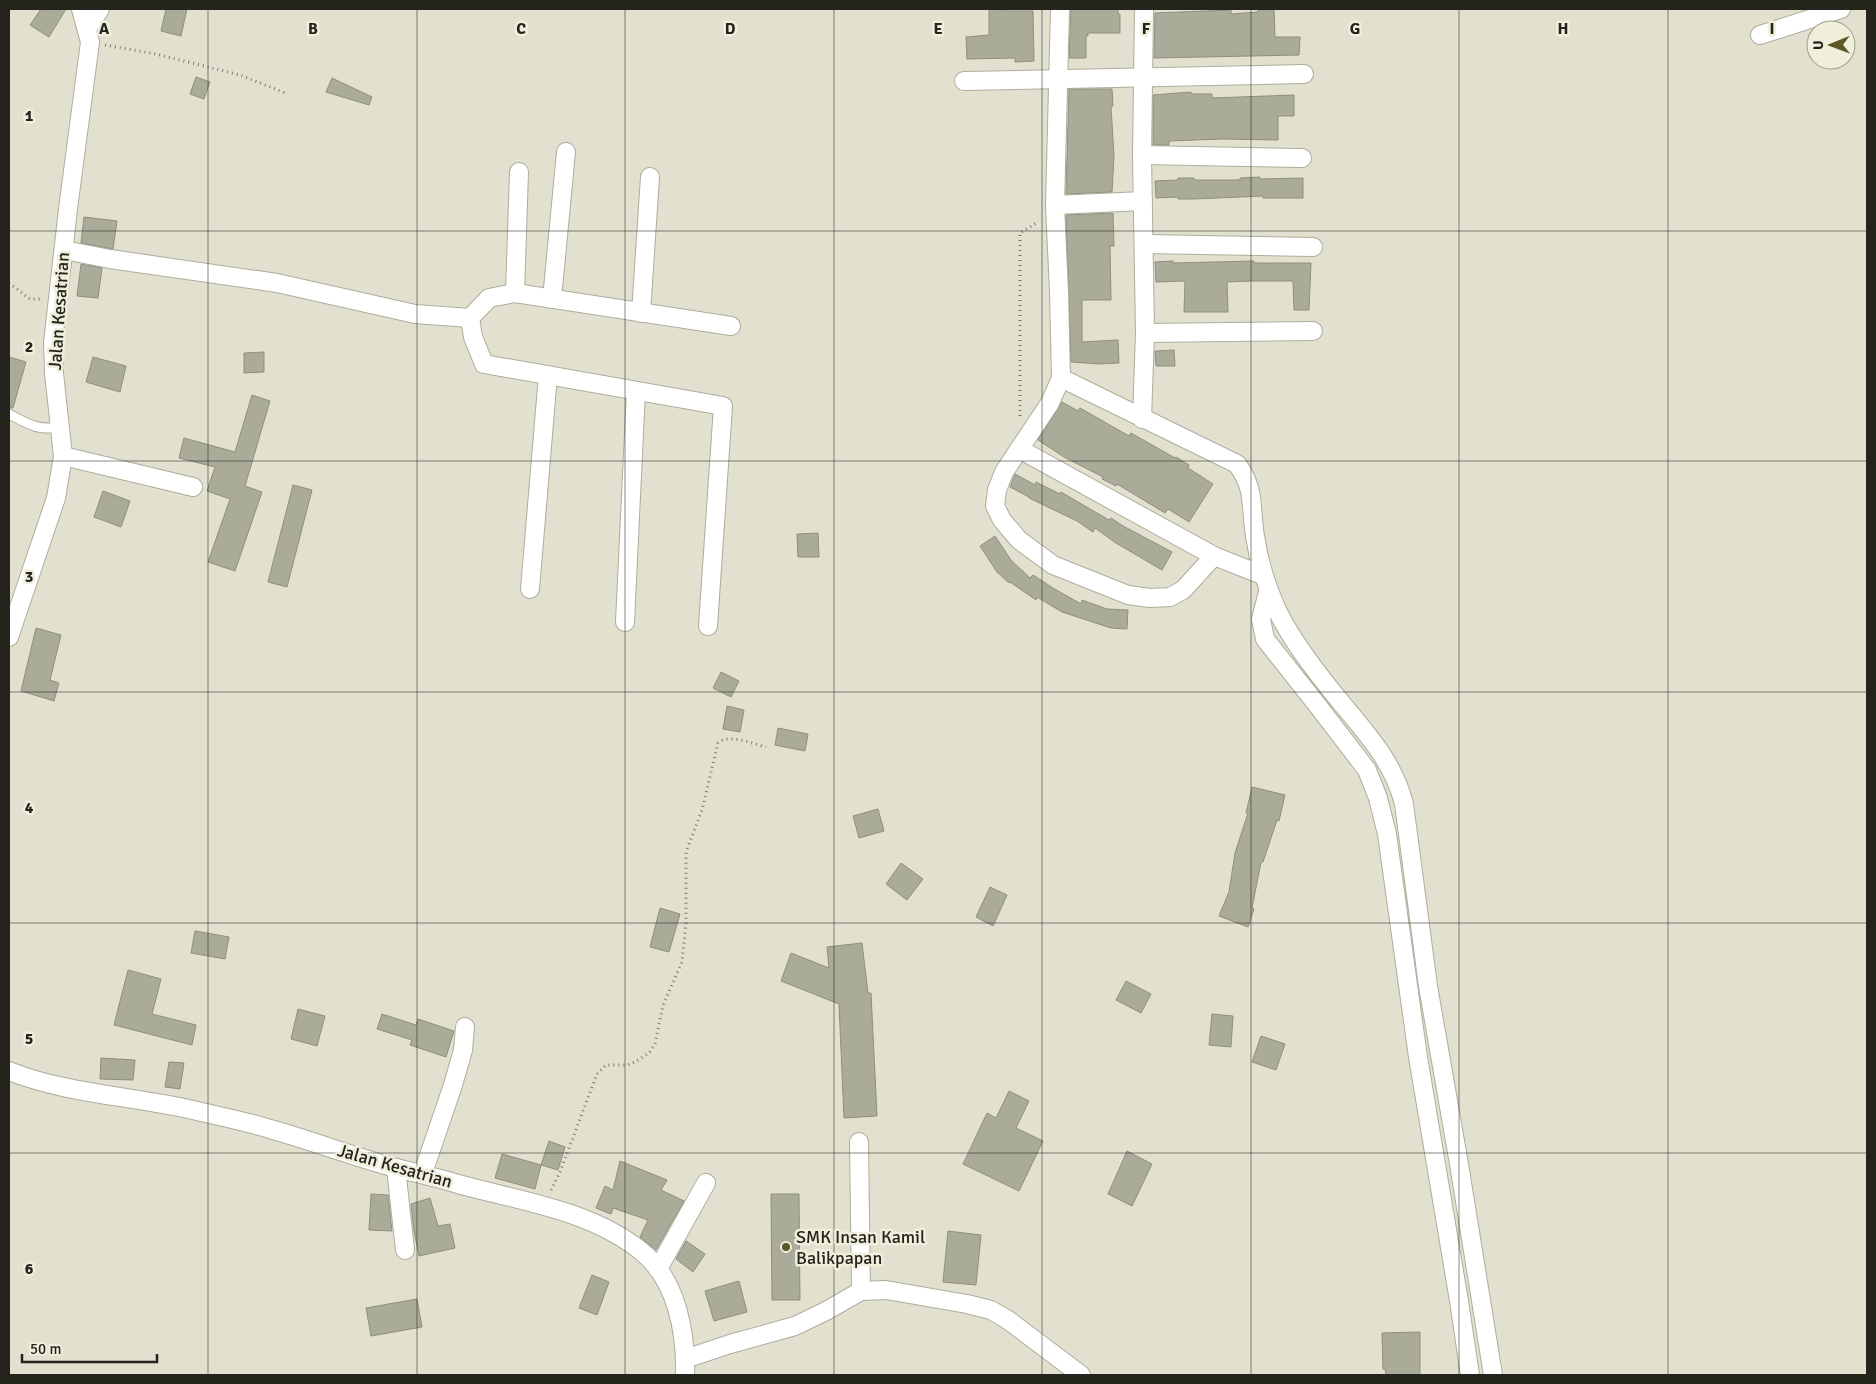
<svg xmlns="http://www.w3.org/2000/svg" width="1876" height="1384" font-family="Signika,sans-serif">
  <style>
    .building { fill: #abab99; stroke: #8f8f7e }
    .lines { fill: none; stroke-linecap: round; stroke-linejoin: round }
    .lane-casing { stroke: #aead9c; stroke-width: 11 }
    .street-casing { stroke: #aead9c; stroke-width: 20 }
    .path { stroke: #7b7a6e; stroke-width: 3; stroke-dasharray: 1 4; stroke-linecap: butt }
    .lane { stroke: #fff; stroke-width: 9 }
    .street { stroke: #fff; stroke-width: 18 }
    .grid { fill: none; stroke: #24241d; stroke-width: 1; stroke-opacity: 0.55 }
    .poi-dot { fill: #5d5926; stroke: #efefdc; stroke-width: 2 }
    .labels { text-anchor: middle; stroke-width: 5; stroke-linejoin: round; paint-order: stroke }
    .street-label { font-size: 18px; fill: #24241d; stroke: #efefdc }
    .poi-label { font-size: 18px; fill: #24241d; stroke: #efefdc; text-anchor: start }
    .grid-label { font-size: 16px; text-anchor: middle; font-weight: bold; fill: #24241d; stroke: #efefdc; stroke-width: 5; stroke-linejoin: round; paint-order: stroke }
  </style>
  <rect width="100%" height="100%" fill="#e2e1cf"/>
  <g class="building">
    <path d="M41,9H66L49,37L30,25Z"/>
    <path d="M166,9H187L181,36L161,31Z"/>
    <path d="M989,9H1005V11H1033L1034,61L1015,62V58L967,59L966,37L989,35Z"/>
    <path d="M1071,9H1118V14H1120V33H1088V36H1086V58H1069Z"/>
    <path d="M1274,9L1275,37H1300L1299,55L1154,58L1155,13L1231,10V14L1258,12V10Z"/>
    <path d="M196,77L210,82L204,99L190,94Z"/>
    <path d="M332,78L372,97L369,105L326,92Z"/>
    <path d="M1069,89H1112L1113,106H1111L1114,156L1112,192L1066,194Z"/>
    <path d="M1191,92V94H1212V98L1294,95V116H1278V140L1222,139L1169,141V145H1153V95Z"/>
    <path d="M1260,177V179L1303,178V198H1263V196L1194,199H1178V197L1156,198L1155,181L1178,180V178H1194V180H1240V178Z"/>
    <path d="M1113,213L1114,246H1110L1111,300H1082V342L1118,340L1119,363L1099,364L1071,362L1066,215Z"/>
    <path d="M84,217L117,221L113,249L81,243Z"/>
    <path d="M1173,261V263L1254,261V263H1311L1309,310H1294L1293,281H1250L1227,282L1228,312H1184L1185,281L1156,282L1155,262Z"/>
    <path d="M81,264L102,268L98,298L77,296Z"/>
    <path d="M1174,350L1175,366H1156L1155,351Z"/>
    <path d="M264,352V372L244,373V353Z"/>
    <path d="M9,357L26,362L13,408H9Z"/>
    <path d="M93,357L126,366L120,392L86,382Z"/>
    <path d="M252,395L270,401L245,486L262,492L235,571L208,562L230,499L207,491L215,467L179,458L184,438L235,452Z"/>
    <path d="M1062,402L1078,411L1080,408L1129,436L1131,433L1175,458L1176,457L1189,465L1188,468L1213,484L1189,522L1168,509L1165,513L1117,484L1116,486L1102,479L1103,477L1064,457L1038,440Z"/>
    <path d="M1015,474L1035,485L1036,482L1060,494L1061,492L1109,520L1111,518L1123,526L1172,552L1162,570L1116,543L1095,528L1093,532L1077,521L1029,498V497L1010,487Z"/>
    <path d="M293,485L312,490L287,587L268,582Z"/>
    <path d="M103,491L130,501L121,527L94,517Z"/>
    <path d="M818,533L819,557H798L797,534Z"/>
    <path d="M995,536L1011,560L1030,578L1033,575L1053,588L1081,604L1082,600L1107,609L1128,610L1127,629L1111,628L1062,612L1037,597L1036,600L1010,582L1009,583L997,572L980,546Z"/>
    <path d="M36,628L61,635L50,680L59,683L54,701L21,691Z"/>
    <path d="M721,672L739,681L731,697L713,688Z"/>
    <path d="M727,706L744,710L740,732L723,729Z"/>
    <path d="M778,728L808,734L805,751L775,745Z"/>
    <path d="M1252,787L1285,795L1279,821L1277,820L1263,862H1261L1252,908L1254,909L1248,927L1219,916L1229,892L1235,853L1248,813H1246Z"/>
    <path d="M878,809L884,831L859,838L853,816Z"/>
    <path d="M901,863L923,879L907,900L886,884Z"/>
    <path d="M990,887L1007,895L993,926L976,917Z"/>
    <path d="M660,908L680,914L669,952L650,947Z"/>
    <path d="M195,931L229,937L225,959L191,953Z"/>
    <path d="M862,943L868,993H871L877,1116L844,1118L839,1004L781,981L791,953L829,968L827,947Z"/>
    <path d="M128,970L161,979L152,1014L196,1025L192,1045L114,1025Z"/>
    <path d="M1126,981L1151,994L1141,1013L1116,1000Z"/>
    <path d="M298,1009L325,1016L317,1046L291,1039Z"/>
    <path d="M382,1014L416,1025L418,1019L454,1031L446,1057L410,1045L412,1040L377,1029Z"/>
    <path d="M1212,1014L1233,1016L1231,1047L1209,1045Z"/>
    <path d="M1261,1036L1285,1044L1276,1070L1252,1062Z"/>
    <path d="M101,1058L135,1060L133,1080L100,1079Z"/>
    <path d="M169,1062L184,1063L180,1089L165,1087Z"/>
    <path d="M1009,1091L1029,1101L1016,1128L1043,1141L1019,1191L963,1164L987,1113L996,1118Z"/>
    <path d="M549,1141L565,1147L558,1170L541,1165Z"/>
    <path d="M1127,1151L1152,1164L1132,1206L1108,1194Z"/>
    <path d="M502,1154L541,1165L535,1189L495,1178Z"/>
    <path d="M620,1161L667,1180L661,1190L684,1201L656,1250L640,1237L648,1220L613,1208L611,1214L596,1208L605,1186L613,1190Z"/>
    <path d="M371,1194L388,1195L392,1231L369,1230Z"/>
    <path d="M771,1194H799L800,1300H772Z"/>
    <path d="M430,1198L438,1226L450,1224L455,1248L419,1256L414,1231L411,1204Z"/>
    <path d="M948,1231L981,1235L976,1285L943,1282Z"/>
    <path d="M686,1241L705,1254L693,1272L676,1259Z"/>
    <path d="M592,1275L609,1282L597,1315L579,1308Z"/>
    <path d="M739,1281L747,1312L714,1321L705,1291Z"/>
    <path d="M417,1299L422,1327L371,1336L366,1308Z"/>
    <path d="M1420,1332V1375H1386L1385,1369H1383L1382,1333Z"/>
  </g>
  <g class="lines">
    <defs>
      <path id="lane" d="M9,414C28,424 38,431 60,427"/>
      <g id="street">
        <path d="M87,29L100,9"/>
        <path d="M1760,35L1841,9"/>
        <path d="M964,81L1304,74"/>
        <path d="M1142,155L1302,158"/>
        <path d="M1143,201L1055,205L1059,292L1061,378L1050,403L1004,472L997,490L995,506L1002,520L1019,540L1053,565L1128,595L1150,598L1170,597L1183,590L1214,556"/>
        <path d="M1055,205L1060,9"/>
        <path d="M1144,244L1313,247"/>
        <path d="M64,250L110,259L277,283L415,314L470,318L473,337L484,364L723,406L708,626"/>
        <path d="M515,293L519,172"/>
        <path d="M552,299L566,152"/>
        <path d="M641,313L650,177"/>
        <path d="M470,318L489,298L515,293L731,326"/>
        <path d="M1145,333L1313,331"/>
        <path d="M1061,378L1237,464C1256,490 1250,507 1255,536C1259,564 1266,586 1278,612C1293,643 1321,678 1343,705C1369,736 1394,764 1404,804L1428,986L1459,1164L1493,1375"/>
        <path d="M1142,419L1145,333L1142,155L1144,9"/>
        <path d="M1019,449L1214,556L1262,575"/>
        <path d="M63,456L193,487"/>
        <path d="M530,589L548,375"/>
        <path d="M1268,592L1261,619L1265,639L1318,706L1367,770L1378,798L1387,834L1418,1057L1459,1301L1470,1375"/>
        <path d="M625,622L636,391"/>
        <path d="M9,637L56,498L63,456L54,373L53,343L68,209L90,42L81,9"/>
        <path d="M9,1071C67,1094 132,1096 193,1110C218,1116 245,1121 270,1129C313,1141 354,1157 396,1168C417,1173 438,1178 458,1184C520,1201 590,1210 641,1251C677,1280 686,1332 685,1375"/>
        <path d="M396,1168L405,1250"/>
        <path d="M423,1173L453,1085L463,1050L465,1027"/>
        <path d="M658,1269L706,1183"/>
        <path d="M861,1291L886,1290L967,1304L991,1310L1008,1320L1081,1375"/>
        <path d="M685,1359L730,1344L795,1326L826,1311L861,1291L859,1142"/>
      </g>
    </defs>
    <use href="#lane" class="lane-casing"/>
    <use href="#street" class="street-casing"/>
    <g class="path">
      <path d="M105,45L156,54L240,75L288,94"/>
      <path d="M9,283L30,299H41"/>
      <path d="M1020,416V233L1038,222"/>
      <path d="M551,1190L560,1172L597,1074L606,1065H628L635,1062L649,1053L655,1044L663,1005L682,962L686,924V852L702,810L718,743C729,733 753,744 766,747"/>
    </g>
    <use href="#lane" class="lane"/>
    <use href="#street" class="street"/>
  </g>
  <path class="grid" d="M208,9V1375M417,9V1375M625,9V1375M834,9V1375M1042,9V1375M1251,9V1375M1459,9V1375M1668,9V1375M9,231H1867M9,461H1867M9,692H1867M9,923H1867M9,1153H1867"/>
  <circle class="poi-dot" cx="786" cy="1247" r="5"/>
  <g class="labels">
    <g class="street-label">
      <text transform="translate(59 311) rotate(-86)" y="6">Jalan Kesatrian</text>
      <text transform="translate(395 1166) rotate(16)" y="6">Jalan Kesatrian</text>
    </g>
    <g class="poi-label">
      <text x="796" y="1243">SMK Insan Kamil<tspan x="796" dy="21">Balikpapan</tspan></text>
    </g>
  </g>
  <g class="grid-label">
    <text x="104" y="34">A</text>
    <text x="313" y="34">B</text>
    <text x="521" y="34">C</text>
    <text x="730" y="34">D</text>
    <text x="938" y="34">E</text>
    <text x="1146" y="34">F</text>
    <text x="1355" y="34">G</text>
    <text x="1563" y="34">H</text>
    <text x="1772" y="34">I</text>
    <text x="29" y="121">1</text>
    <text x="29" y="352">2</text>
    <text x="29" y="582">3</text>
    <text x="29" y="813">4</text>
    <text x="29" y="1044">5</text>
    <text x="29" y="1274">6</text>
  </g>
  <rect width="1876" height="1384" fill="none" stroke="#24241d" stroke-width="20"/>
  <g transform="translate(1831 45) rotate(269)"><circle r="24" fill="#efefdc" stroke="#9e9e90"/>
  <path d="M0-4L9 19L0 12L-9 19Z" fill="#5d5926"/>
  <text y="-8" font-size="14" font-weight="bold" text-anchor="middle" fill="#24241d">U</text>
  </g>
  <path d="M22 1354v8h135v-8" fill="none" stroke="#24241d" stroke-width="2.5"/>
  <text x="30" y="1354" font-size="15" fill="#24241d" stroke="#efefdc" stroke-width="4" paint-order="stroke">50 m</text>
</svg>
